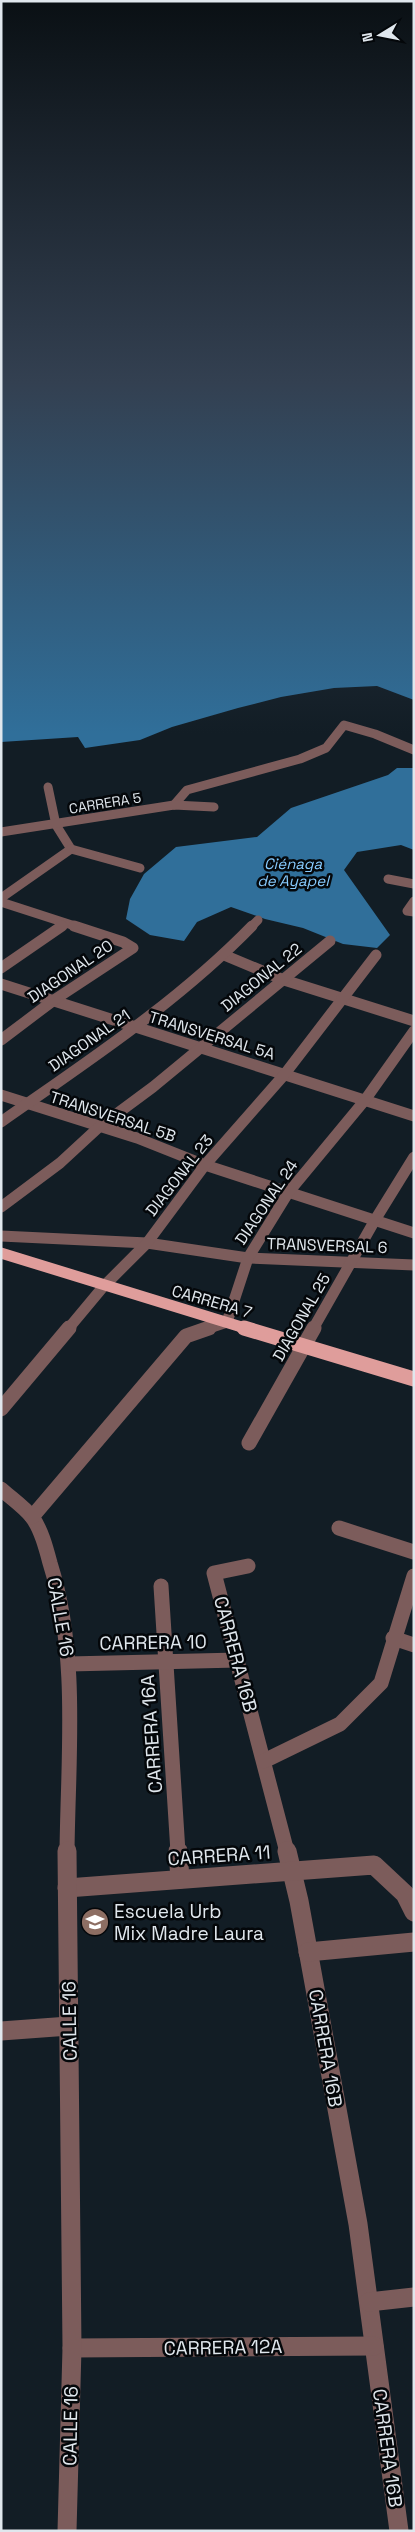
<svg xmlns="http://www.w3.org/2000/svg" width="415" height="2532" font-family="'Space Grotesk',sans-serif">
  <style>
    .water { fill: #306f9a }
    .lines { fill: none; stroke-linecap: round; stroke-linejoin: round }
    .minor-far3 { stroke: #7c5c5b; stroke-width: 9 }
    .minor-far2 { stroke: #7c5c5b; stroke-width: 11 }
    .minor-far1 { stroke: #7c5c5b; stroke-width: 15 }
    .minor { stroke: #7c5c5b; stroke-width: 19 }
    .major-far1 { stroke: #df9d9b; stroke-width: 11 }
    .major { stroke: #df9d9b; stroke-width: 15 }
    .labels { text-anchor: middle; stroke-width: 5; stroke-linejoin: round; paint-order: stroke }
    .far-street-label { font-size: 14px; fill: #e0e7ed; stroke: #04070a }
    .far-water-label { font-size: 15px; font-style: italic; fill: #87cbfe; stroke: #04070a }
    .street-label { font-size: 16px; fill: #e0e7ed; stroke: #04070a }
    .near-street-label { font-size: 19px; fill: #e0e7ed; stroke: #04070a }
    .near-poi-label { font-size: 19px; fill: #e0e7ed; stroke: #04070a; text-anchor: start }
  </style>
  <rect width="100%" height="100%" fill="#121d25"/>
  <g class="water">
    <path d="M1,380H414V700L377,686L334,688L281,697L238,708L172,727L140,740L85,748L78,737L1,742Z"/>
    <path d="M397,768H414V850L401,845L357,852L344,870L390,935L377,948L343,944L303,928L265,919L231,907L197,922L184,941L150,935L126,919L130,899L144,874L176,847L257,837L291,808L388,775Z"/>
  </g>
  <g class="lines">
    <g class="minor-far3">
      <path d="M48,787L56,825L71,849"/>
      <path d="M174,805L187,790L300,759L326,748L344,725L375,734L414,750"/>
      <path d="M1,832L174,805L214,807"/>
      <path d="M71,849L140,868"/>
      <path d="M388,879L414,884"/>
      <path d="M1,898L71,849"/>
      <path d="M414,901L407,911L414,912"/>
      <path d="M1,902L78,927"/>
      <path d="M60,927L65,924"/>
      <path d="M251,927L258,920"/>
    </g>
    <g class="minor-far2">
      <path d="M224,955L284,980L414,1021"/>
      <path d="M1,968L62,926"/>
      <path d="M1,984L414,1116"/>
      <path d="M1,1040L54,1000L133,948L123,942L74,926"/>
      <path d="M1,1095L137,1138L205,1165L414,1233"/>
      <path d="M1,1122C88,1061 178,1002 252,926"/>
      <path d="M1,1207L60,1163L99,1127L153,1087L330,941"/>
      <path d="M1,1236L147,1243L248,1258L414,1265"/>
      <path d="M68,1329L103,1287L147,1243L205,1165L284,1075L376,955"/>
      <path d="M206,1329L227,1322L248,1258L288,1193L365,1100L414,1031"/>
      <path d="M313,1329L375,1220L414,1157"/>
    </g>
    <g class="minor-far1">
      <path d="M1,1409L69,1328"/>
      <path d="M249,1443L314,1328"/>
      <path d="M1,1489C11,1498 24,1507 32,1517C41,1529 46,1548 50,1563C79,1655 68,1756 67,1852"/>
      <path d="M32,1517L186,1336L209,1328"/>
      <path d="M339,1528L414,1552"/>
      <path d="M248,1566L214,1573L287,1852"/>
      <path d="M161,1586L178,1852"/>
      <path d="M393,1638L414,1645"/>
      <path d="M69,1664L238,1660"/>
      <path d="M264,1761L340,1724L381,1683L414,1576"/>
    </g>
    <g class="minor">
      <path d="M178,1851L180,1879"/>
      <path d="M287,1851L299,1901L358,2224L399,2531"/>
      <path d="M67,1888L374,1865L405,1894L414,1912"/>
      <path d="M308,1952L414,1942"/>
      <path d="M1,2031L69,2026"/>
      <path d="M369,2302L414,2297"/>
      <path d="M72,2348L374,2346"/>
      <path d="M67,2531L72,2348L67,1851"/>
    </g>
    <path class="major-far1" d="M1,1253L248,1329"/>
    <path class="major" d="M244,1328L414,1379"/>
  </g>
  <linearGradient id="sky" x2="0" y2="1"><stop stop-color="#0a1014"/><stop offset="0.52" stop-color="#334051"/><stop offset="1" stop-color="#334051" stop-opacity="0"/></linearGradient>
  <rect width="415" height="734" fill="url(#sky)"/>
  <defs>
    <symbol id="school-disc" viewBox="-11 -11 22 22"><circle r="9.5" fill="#8d6e63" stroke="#04070a"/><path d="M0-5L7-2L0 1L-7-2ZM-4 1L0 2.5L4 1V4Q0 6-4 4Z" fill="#fff"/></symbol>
  </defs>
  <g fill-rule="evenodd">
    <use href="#school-disc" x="79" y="1906" width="32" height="32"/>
  </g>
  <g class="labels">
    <g class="far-street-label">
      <text transform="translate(105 803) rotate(-9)" y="5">CARRERA 5</text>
    </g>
    <g class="far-water-label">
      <text x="293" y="869">Ciénaga<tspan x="293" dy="17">de Ayapel</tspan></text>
    </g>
    <g class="street-label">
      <text transform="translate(70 971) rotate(-34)" y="6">DIAGONAL 20</text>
      <text transform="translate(261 977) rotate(-39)" y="6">DIAGONAL 22</text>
      <text transform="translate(212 1035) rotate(17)" y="6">TRANSVERSAL 5A</text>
      <text transform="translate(89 1040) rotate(-35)" y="6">DIAGONAL 21</text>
      <text transform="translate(113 1116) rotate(18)" y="6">TRANSVERSAL 5B</text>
      <text transform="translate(179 1175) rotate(-52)" y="6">DIAGONAL 23</text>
      <text transform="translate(266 1202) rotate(-56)" y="6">DIAGONAL 24</text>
      <text transform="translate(327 1245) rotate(2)" y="6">TRANSVERSAL 6</text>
      <text transform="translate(212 1301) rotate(16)" y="6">CARRERA 7</text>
      <text transform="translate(301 1317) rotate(-60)" y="6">DIAGONAL 25</text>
    </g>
    <g class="near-street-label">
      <text transform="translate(61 1617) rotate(80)" y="7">CALLE 16</text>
      <text transform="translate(153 1642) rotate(-1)" y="7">CARRERA 10</text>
      <text transform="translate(236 1654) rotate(75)" y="7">CARRERA 16B</text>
      <text transform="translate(151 1734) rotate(-94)" y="7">CARRERA 16A</text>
      <text transform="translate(219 1855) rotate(-4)" y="7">CARRERA 11</text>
      <text transform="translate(69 2021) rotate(-91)" y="7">CALLE 16</text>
      <text transform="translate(326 2048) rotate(80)" y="7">CARRERA 16B</text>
      <text transform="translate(223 2347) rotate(-1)" y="7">CARRERA 12A</text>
      <text transform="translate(70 2426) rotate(-89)" y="7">CALLE 16</text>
      <text transform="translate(388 2448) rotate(82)" y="7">CARRERA 16B</text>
    </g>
    <g class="near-poi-label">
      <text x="114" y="1918">Escuela Urb<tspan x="114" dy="22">Mix Madre Laura</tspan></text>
    </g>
  </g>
  <rect width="415" height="2532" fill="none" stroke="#e0e7ed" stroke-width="5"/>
  <g transform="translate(380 35) rotate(260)" stroke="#04070a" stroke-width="4" paint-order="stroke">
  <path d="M0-4L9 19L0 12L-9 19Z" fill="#e0e7ed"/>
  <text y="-8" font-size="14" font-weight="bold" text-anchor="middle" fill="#e0e7ed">N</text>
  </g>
</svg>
